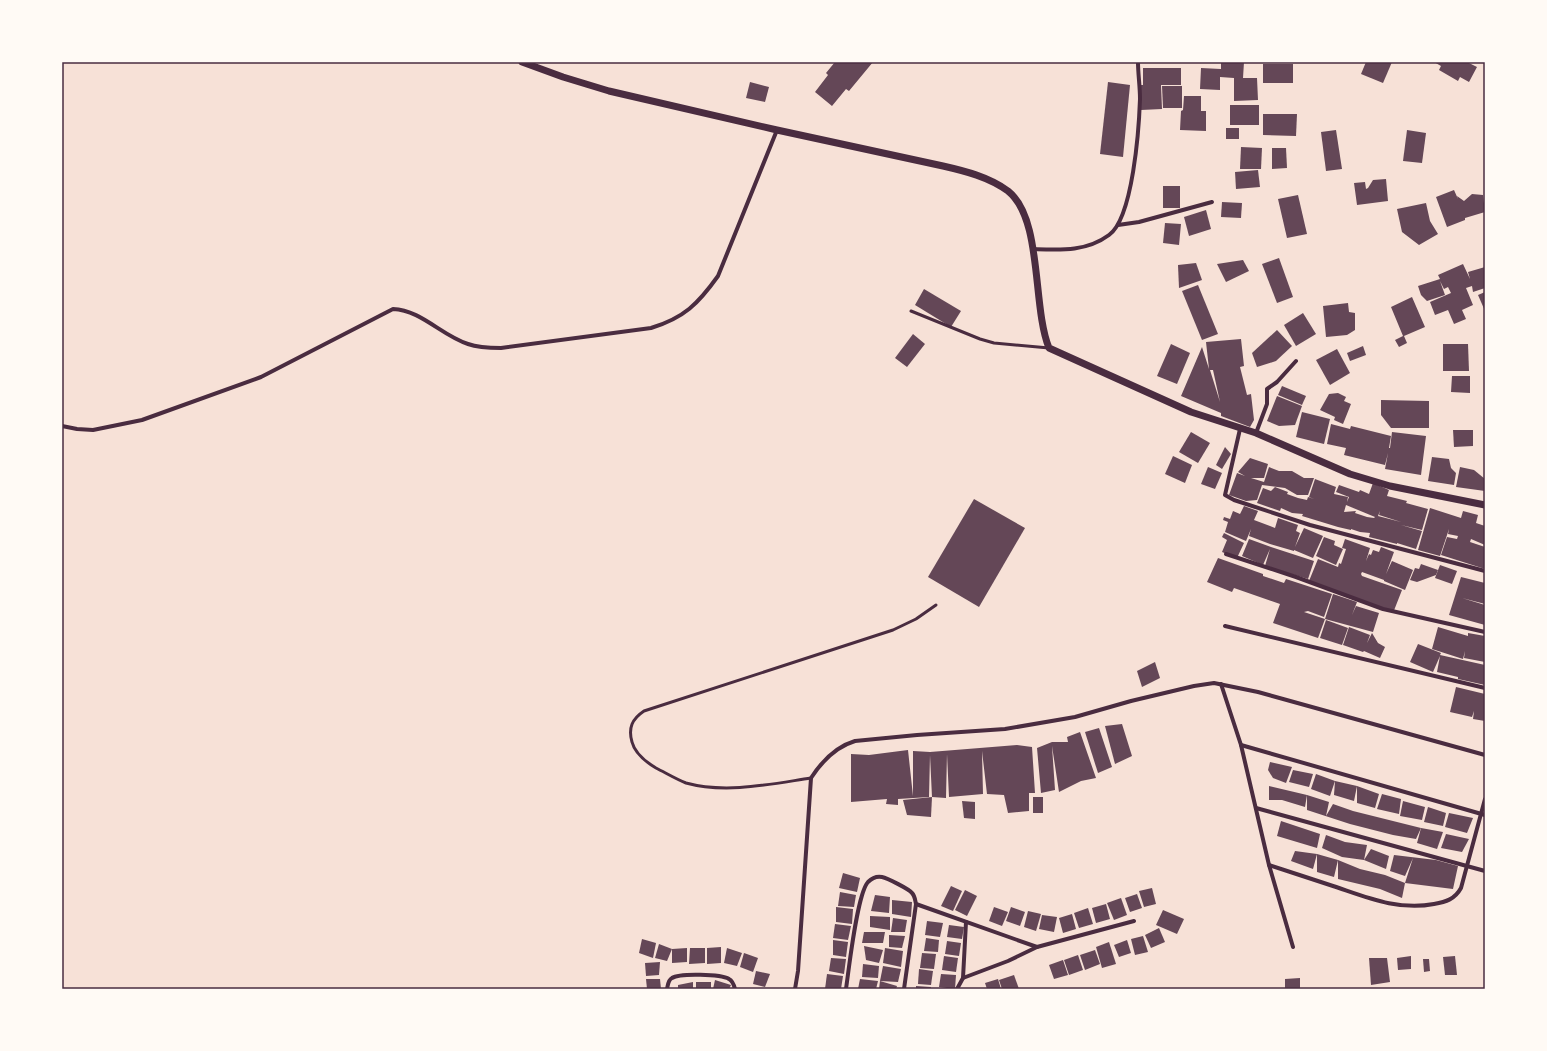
<svg xmlns="http://www.w3.org/2000/svg" width="1547" height="1051" font-family="'Archivo Narrow',sans-serif">
  <style>
    .building { fill: #644757; fill-rule: evenodd }
    .lines { fill: none; stroke-linecap: round; stroke-linejoin: round }
    .service { stroke: #4a2c40; stroke-width: 3 }
    .minor { stroke: #4a2c40; stroke-width: 4 }
    .tertiary { stroke: #4a2c40; stroke-width: 7 }
    .neatline { fill: none; stroke: #4a2c40; stroke-width: 1.5 }
  </style>
  <rect width="100%" height="100%" fill="#f7e1d7"/>
  <g class="building">
    <path d="M835,62H873L849,91L846,89L832,106L815,92L828,75L826,73Z"/>
    <path d="M1221,62H1244L1243,78H1257L1258,100L1234,101V78L1220,77V90L1200,89L1201,68L1221,69Z"/>
    <path d="M1366,62H1392L1383,83L1361,74Z"/>
    <path d="M1434,62H1467L1477,67L1469,82L1460,77L1458,81L1439,70L1441,66Z"/>
    <rect x="1263" y="64" width="30" height="19"/>
    <path d="M1143,68H1181V85H1161L1162,109L1141,110L1140,85H1143Z"/>
    <path d="M750,82L769,87L765,102L746,98Z"/>
    <path d="M1108,82L1130,85L1123,157L1100,154Z"/>
    <path d="M1162,86H1182V108H1163Z"/>
    <path d="M1184,96H1201V111H1206V131L1180,130L1181,111L1183,110Z"/>
    <rect x="1230" y="105" width="29" height="20"/>
    <path d="M1263,114H1297L1296,136L1263,135Z"/>
    <rect x="1226" y="128" width="13" height="11"/>
    <path d="M1336,130L1342,169L1326,171L1321,132Z"/>
    <path d="M1407,130L1426,133L1422,163L1403,161Z"/>
    <path d="M1241,147L1262,148L1261,169H1240Z"/>
    <path d="M1272,148H1286L1287,168L1272,169Z"/>
    <path d="M1258,170L1260,187L1236,189L1235,172Z"/>
    <path d="M1386,179L1388,201L1357,205L1354,183L1365,182L1366,189L1368,188L1373,180Z"/>
    <rect x="1163" y="186" width="17" height="22"/>
    <path d="M1454,190L1458,199L1457,196L1464,201L1472,194L1483,195L1485,212L1465,218V220L1447,227L1436,197Z"/>
    <path d="M1298,195L1307,234L1287,238L1278,199Z"/>
    <path d="M1222,202L1242,203L1241,218L1221,217Z"/>
    <path d="M1426,203L1430,221L1438,234L1419,245L1402,232L1397,209Z"/>
    <path d="M1206,210L1211,229L1189,236L1184,217Z"/>
    <path d="M1165,223L1181,224L1179,245L1163,243Z"/>
    <path d="M1279,258L1293,297L1277,303L1262,264Z"/>
    <path d="M1243,260L1249,271L1226,282L1217,264Z"/>
    <path d="M1196,263L1202,280L1179,288L1178,265Z"/>
    <path d="M1463,264L1470,279L1468,272L1485,267V288L1473,292L1472,286L1466,288L1473,305L1462,310L1466,319L1454,324L1448,310L1435,315L1430,302L1451,293L1448,287L1444,289L1440,281L1445,295L1427,301L1421,295L1418,286L1440,279L1438,275Z"/>
    <path d="M1198,285L1218,334L1202,340L1182,291Z"/>
    <path d="M924,289L961,311L951,327L915,305Z"/>
    <path d="M1485,292V311L1478,295Z"/>
    <path d="M1412,297L1425,327L1404,336L1407,343L1399,347L1395,340L1403,336L1391,307Z"/>
    <path d="M1348,303L1349,312L1355,313V330L1347,335L1326,337L1323,306Z"/>
    <path d="M1303,313L1316,334L1296,346L1284,325Z"/>
    <path d="M1277,330L1292,346L1276,361L1257,367L1252,353Z"/>
    <path d="M913,334L925,344L907,367L895,358Z"/>
    <path d="M1241,339L1244,366L1240,367L1247,395L1251,394L1254,420L1250,427L1221,416V413L1181,396L1202,347L1209,369L1206,342ZM1213,370L1220,402L1210,370Z"/>
    <path d="M1171,344L1190,353L1177,384L1157,376Z"/>
    <path d="M1443,344H1468L1469,371H1443Z"/>
    <path d="M1363,346L1366,355L1350,361L1347,353Z"/>
    <path d="M1337,349L1350,373L1330,385L1316,360Z"/>
    <path d="M1452,376H1470V393L1451,392Z"/>
    <path d="M1282,386L1306,396L1302,405L1278,395Z"/>
    <path d="M1338,393L1346,397L1344,401L1351,404L1343,424L1334,420L1335,417L1320,410L1329,394Z"/>
    <path d="M1277,396L1302,406L1295,425L1279,426L1267,421Z"/>
    <path d="M1381,400L1429,401V428H1391L1381,415Z"/>
    <path d="M1302,412L1330,419L1324,444L1296,437Z"/>
    <path d="M1331,424L1350,429L1351,426L1391,436L1389,448H1390L1392,432L1426,436L1421,475L1385,469L1388,453L1385,465L1344,455L1346,448L1327,444Z"/>
    <path d="M1453,430H1473V446L1454,447Z"/>
    <path d="M1191,432L1210,443L1198,463L1179,452Z"/>
    <path d="M1225,447L1231,454L1222,469L1216,465Z"/>
    <path d="M1173,456L1192,465L1185,483L1165,474Z"/>
    <path d="M1432,457L1449,459L1451,468L1456,473L1454,485L1428,481Z"/>
    <path d="M1250,458L1268,464L1264,478H1251L1264,482L1269,467L1279,471H1292L1304,478H1314L1308,495H1297L1285,488L1262,485L1257,500L1246,501L1229,495L1237,473L1245,476L1238,472Z"/>
    <path d="M1208,467L1222,473L1215,489L1201,484Z"/>
    <path d="M1460,467L1474,470L1485,479V491L1456,487Z"/>
    <path d="M1315,479L1336,487L1334,494L1348,497L1347,502L1349,497L1336,492L1339,485L1359,492L1360,490L1369,494L1373,483L1389,490L1387,496L1407,501L1406,503L1428,509L1422,530L1401,525L1422,531L1416,549L1397,543V544L1369,537L1370,533L1360,532L1351,529V530L1338,527L1302,516L1303,514L1292,513L1281,508L1280,511L1257,503L1263,488L1271,491L1275,487L1288,492L1287,494L1298,498L1307,500L1308,497L1314,499L1309,497ZM1346,505L1375,517L1374,518L1367,517L1355,513L1356,511L1344,512ZM1380,511L1379,515L1401,522L1378,516Z"/>
    <path d="M974,499L1025,528L979,607L928,577Z"/>
    <path d="M1244,506L1258,511L1254,520L1275,528L1278,518L1298,525L1296,531L1300,533L1295,547L1304,528L1323,536L1313,558L1294,550V551L1270,544L1249,536L1251,529L1246,541L1225,532L1228,522L1223,520L1224,517L1230,519L1233,511L1240,514Z"/>
    <path d="M1430,508L1461,518L1463,511L1478,515L1476,523L1485,526V545L1471,539L1470,542L1485,547V569L1441,555L1447,537L1457,539L1458,536L1448,534L1449,529L1440,556L1418,550Z"/>
    <path d="M1224,533L1244,543L1237,558L1222,552L1227,540L1222,537Z"/>
    <path d="M1324,537L1335,541L1334,545L1343,549L1336,565L1316,556Z"/>
    <path d="M1249,539L1271,547L1314,561L1308,579L1265,566L1270,549L1263,565L1242,556Z"/>
    <path d="M1345,539L1370,548L1366,561L1369,554L1371,555L1373,550L1379,552L1381,547L1394,552L1386,574L1392,561L1413,570L1405,590L1384,581V580L1362,572L1361,574L1362,576L1402,590L1393,613L1309,581L1318,559L1338,567L1339,563L1341,564L1346,549L1342,548Z"/>
    <path d="M1218,558L1263,574V576L1284,583L1286,579L1332,594L1324,617L1308,611L1304,612L1325,619L1318,638L1273,623L1280,604L1234,588L1232,592L1207,582Z"/>
    <path d="M1421,564L1438,570L1436,575L1417,582L1410,580L1415,568L1419,569Z"/>
    <path d="M1440,565L1457,571L1452,584L1435,578Z"/>
    <path d="M1461,577L1485,583V604L1462,598L1485,605V625L1449,615Z"/>
    <path d="M1333,594L1357,602L1352,615L1356,606L1379,613L1373,632L1325,619Z"/>
    <path d="M1326,620L1348,628L1342,645L1320,638Z"/>
    <path d="M1349,627L1370,635L1367,643L1372,633L1378,643L1385,647L1380,658L1364,651L1363,652L1343,645Z"/>
    <path d="M1438,627L1468,636V633L1485,636V662L1464,658L1465,651L1463,659L1432,649Z"/>
    <path d="M1418,644L1441,653L1440,655L1485,665V685L1458,679V677L1437,672L1440,656L1433,672L1410,662Z"/>
    <path d="M1155,662L1160,678L1142,687L1137,671Z"/>
    <path d="M1456,687L1485,694V721L1473,719L1474,711L1472,717L1450,712Z"/>
    <path d="M1122,724L1132,756L1115,764L1105,726Z"/>
    <path d="M1099,728L1112,767L1098,773L1085,732Z"/>
    <path d="M1080,732L1096,778L1081,781L1059,792L1052,746L1055,790L1041,793L1037,748L1052,742H1068L1067,737Z"/>
    <path d="M1017,745L1032,747L1035,793H1029V811L1008,813L1004,795L987,794L982,751L983,794L949,797L947,754L946,798L932,797L930,755L929,797L898,799V805L886,804L887,799L851,802V754L869,755L908,750L913,796V751L930,752Z"/>
    <path d="M1270,762L1292,767L1286,783L1273,778L1268,770Z"/>
    <path d="M1293,770L1313,774L1309,787L1289,782Z"/>
    <path d="M1316,774L1335,781L1330,796L1311,789Z"/>
    <path d="M1335,781L1357,786L1354,801L1334,795Z"/>
    <path d="M1269,786L1307,795L1305,807L1282,800H1269Z"/>
    <path d="M1357,786L1379,794L1375,808L1357,803Z"/>
    <path d="M1382,794L1401,799L1399,814L1377,809Z"/>
    <path d="M1307,795L1329,802L1326,816L1333,804L1353,811L1421,828L1416,839L1393,835L1350,824L1307,810Z"/>
    <path d="M932,797L931,817L907,815L903,800Z"/>
    <rect x="1033" y="797" width="10" height="16"/>
    <path d="M962,801L975,802V819L964,818Z"/>
    <path d="M1403,801L1425,807L1422,820L1400,816Z"/>
    <path d="M1428,807L1446,813L1443,826L1424,822Z"/>
    <path d="M1449,813L1473,818L1467,833L1445,827Z"/>
    <path d="M1281,821L1320,834L1317,848L1277,836Z"/>
    <path d="M1421,828L1443,832L1437,849L1417,843Z"/>
    <path d="M1446,834L1469,839L1462,852L1441,848Z"/>
    <path d="M1326,835L1345,842L1367,845L1364,860L1371,849L1389,856L1386,869L1364,860L1342,857L1322,848Z"/>
    <path d="M1295,851L1317,854L1313,869L1291,861Z"/>
    <path d="M1317,854L1338,860L1360,869L1385,875L1405,883L1402,898L1380,889L1338,879V860L1334,877L1317,872Z"/>
    <path d="M1394,855L1436,860L1458,866L1453,889L1405,883L1413,858L1405,876L1390,871Z"/>
    <path d="M843,873L860,878L857,892L839,888Z"/>
    <path d="M951,886L962,891L953,911L941,906Z"/>
    <path d="M1152,888L1156,904L1144,907L1139,891Z"/>
    <path d="M965,890L977,896L967,916L955,910Z"/>
    <path d="M840,892L856,895L854,907L838,906Z"/>
    <path d="M1137,894L1142,908L1130,912L1125,898Z"/>
    <path d="M875,895L890,897L889,913L871,911Z"/>
    <path d="M1121,898L1127,915L1114,920L1107,903Z"/>
    <path d="M892,900L912,902L911,917L892,914Z"/>
    <path d="M1106,904L1110,919L1096,923L1092,908Z"/>
    <path d="M836,907L853,909L852,924L836,922Z"/>
    <path d="M994,907L1008,912L1002,926L989,921Z"/>
    <path d="M1011,907L1025,912L1020,926L1006,921Z"/>
    <path d="M1088,908L1093,924L1079,928L1074,913Z"/>
    <path d="M1163,910L1184,919L1177,934L1156,925Z"/>
    <path d="M1028,911L1041,914L1036,931L1024,927Z"/>
    <path d="M1072,914L1076,929L1063,933L1059,918Z"/>
    <path d="M1042,915L1057,917L1054,932L1039,929Z"/>
    <path d="M870,916L890,917V930L870,927Z"/>
    <path d="M893,918L907,920L905,932H891Z"/>
    <path d="M927,921L943,923L940,937L925,935Z"/>
    <path d="M835,924L851,926L848,940L833,938Z"/>
    <path d="M949,925L964,927L962,939L947,937Z"/>
    <path d="M1159,928L1165,942L1151,948L1145,935Z"/>
    <path d="M864,932H885L883,943H862Z"/>
    <path d="M889,935L905,936L902,948L889,947Z"/>
    <path d="M1143,936L1148,952L1135,955L1131,939Z"/>
    <path d="M926,938L939,940L938,952L924,951Z"/>
    <path d="M642,939L656,943L653,958L639,953Z"/>
    <path d="M833,940L848,942L846,957L833,955Z"/>
    <path d="M1127,940L1131,953L1119,957L1114,945Z"/>
    <path d="M947,941L961,943L959,956L945,954Z"/>
    <path d="M1109,942L1116,964L1102,968L1096,947Z"/>
    <path d="M659,944L672,949L667,961L655,958Z"/>
    <path d="M864,946L883,950L879,963L866,960Z"/>
    <path d="M721,947V963L707,964V948Z"/>
    <path d="M687,948V962L672,963V949Z"/>
    <path d="M690,948H705V963L689,964Z"/>
    <path d="M727,948L742,953L737,966L724,963Z"/>
    <path d="M885,948L903,951L901,967L883,963Z"/>
    <path d="M1095,950L1100,964L1085,970L1080,955Z"/>
    <path d="M744,953L758,958L753,972L740,967Z"/>
    <path d="M922,953L936,954L934,969L920,968Z"/>
    <path d="M1078,955L1083,970L1069,975L1064,960Z"/>
    <path d="M944,956L958,958L956,972L942,970Z"/>
    <path d="M1411,956V969L1398,970L1397,958Z"/>
    <path d="M1455,956L1457,975H1445L1443,957Z"/>
    <path d="M831,958L846,959L844,974L829,971Z"/>
    <path d="M1369,958H1387L1390,982L1371,985Z"/>
    <path d="M1423,959H1429L1430,971L1424,972Z"/>
    <path d="M1063,960L1068,975L1054,979L1049,965Z"/>
    <path d="M660,962L659,975L646,976L645,963Z"/>
    <path d="M863,964L879,966L878,978L862,977Z"/>
    <path d="M883,966L901,969L898,982L880,981Z"/>
    <path d="M919,969L933,971L931,985L918,984Z"/>
    <path d="M756,971L770,974L765,987L753,984Z"/>
    <path d="M827,974L843,976L841,989H825Z"/>
    <path d="M941,974L956,975L955,989L939,987Z"/>
    <path d="M1014,975L1019,989H1002L999,980Z"/>
    <path d="M1300,978V989H1285V979Z"/>
    <path d="M646,979H660L661,989H647Z"/>
    <path d="M860,979L878,981L876,989H858Z"/>
    <path d="M998,979L1001,989H987L985,983Z"/>
    <path d="M715,980L731,985L729,989H713Z"/>
    <path d="M880,981L897,986L896,989H879Z"/>
    <path d="M693,982V989H678V985Z"/>
    <rect x="696" y="982" width="15" height="7"/>
    <path d="M916,986L931,987L930,989H916Z"/>
  </g>
  <g class="lines">
    <g class="service">
      <path d="M911,311L980,339L994,343L1049,348"/>
      <path d="M811,778C771,784 726,794 686,783C676,779 666,773 656,768C646,762 635,754 632,742C628,728 632,719 644,711L893,630L916,619L936,605"/>
    </g>
    <g class="minor">
      <path d="M1118,225L1139,222L1212,202"/>
      <path d="M1033,249C1060,250 1086,252 1109,235C1133,218 1139,128 1140,99C1140,86 1138,74 1138,62"/>
      <path d="M62,426L77,429L93,430L142,420L261,377L393,309C421,310 442,336 468,344C479,348 490,348 501,348L651,328C684,318 698,304 718,276L777,130"/>
      <path d="M1240,429L1225,495L1234,500L1310,525L1485,571"/>
      <path d="M1256,433L1267,404V389L1277,382L1296,361"/>
      <path d="M1226,554L1296,577L1383,609L1485,632"/>
      <path d="M1225,626L1485,688"/>
      <path d="M1221,684L1241,745L1269,865L1293,947"/>
      <path d="M1241,745L1485,815"/>
      <path d="M1256,808L1485,871"/>
      <path d="M1269,865C1290,872 1312,879 1333,886C1366,897 1398,911 1434,904C1446,902 1455,899 1461,888L1485,799"/>
      <path d="M963,978L966,922"/>
      <path d="M667,989C668,985 668,980 672,978C679,973 721,974 729,979C733,981 734,985 735,989"/>
      <path d="M795,989L798,971L811,778C822,761 835,747 855,741L917,735L1005,729L1075,717L1131,701L1194,686L1214,683L1258,692L1485,755"/>
      <path d="M846,989C849,969 857,894 868,882C872,878 877,876 882,877C887,878 909,889 912,893C915,896 915,900 916,904L1037,947"/>
      <path d="M904,989L916,904"/>
      <path d="M957,989L963,978L1008,961L1037,947L1134,921"/>
    </g>
    <path class="tertiary" d="M522,62L563,77L609,91L777,130L943,166C965,171 989,177 1008,191C1043,219 1032,306 1049,348L1191,412L1256,433L1350,474L1390,486L1485,505"/>
  </g>
  <rect width="1547" height="1051" fill="none" stroke="#fffaf5" stroke-width="126"/>
  <rect x="63" y="63" width="1421" height="925" class="neatline"/>
</svg>
